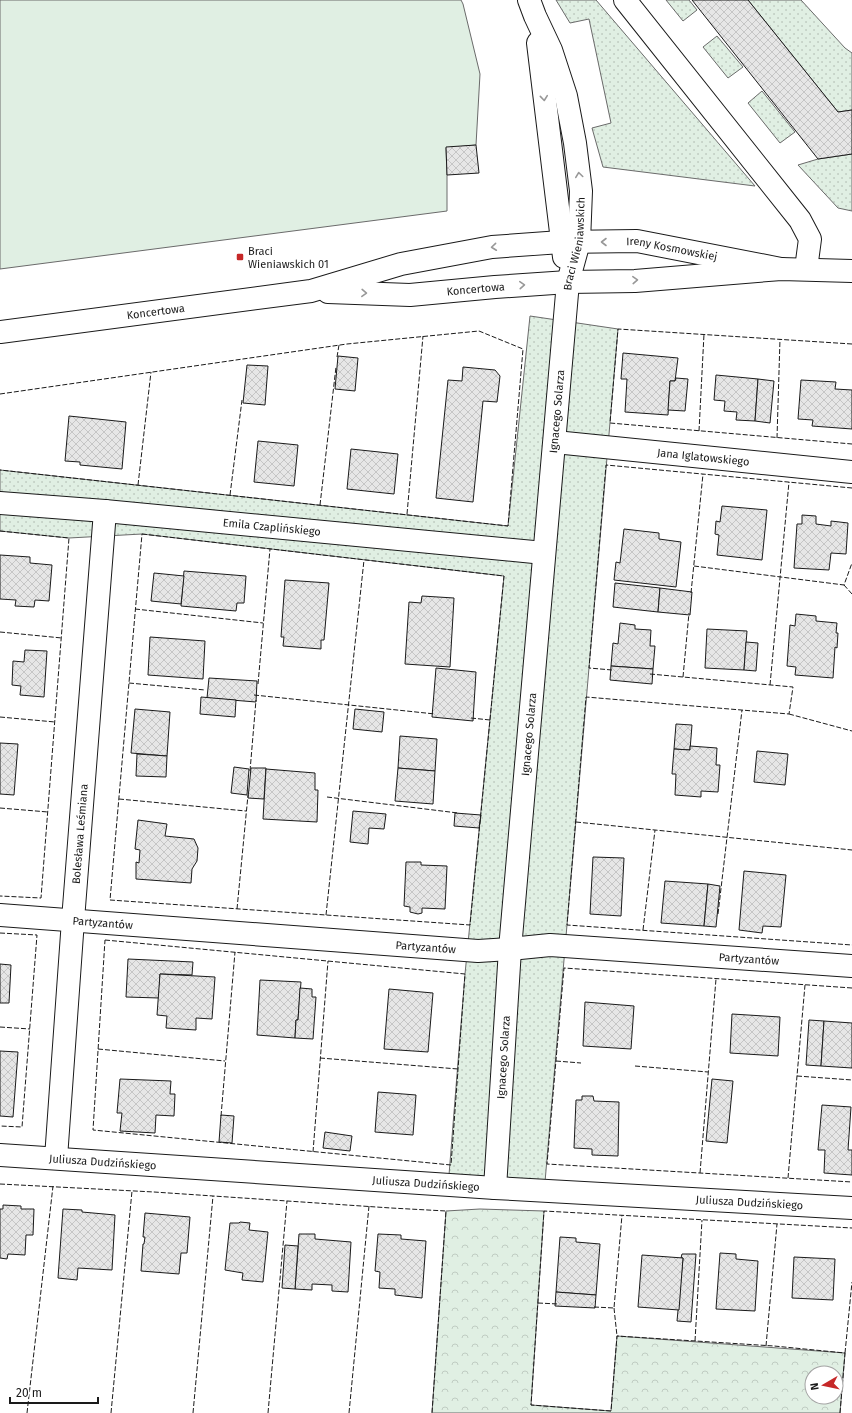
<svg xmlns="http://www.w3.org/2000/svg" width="852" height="1413" font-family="'Fira Sans',sans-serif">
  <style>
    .grass { fill: url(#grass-dots); stroke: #6a6a6a }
    .forest { fill: url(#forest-crowns); stroke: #6a6a6a; fill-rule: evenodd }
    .green { fill: #e0efe3; stroke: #6a6a6a }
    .building { fill: url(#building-cross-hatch); stroke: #1a1a1a }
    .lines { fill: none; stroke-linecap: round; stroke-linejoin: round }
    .minor-casing { stroke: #1a1a1a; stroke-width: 24 }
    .minor { stroke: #fff; stroke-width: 22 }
    .fence { stroke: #1a1a1a; stroke-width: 1; stroke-dasharray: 5 2; stroke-linecap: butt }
    .oneway { stroke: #989898 }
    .poi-dot { fill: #c62828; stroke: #fff; stroke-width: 1.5 }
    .labels { text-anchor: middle; stroke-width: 3; stroke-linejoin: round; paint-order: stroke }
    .street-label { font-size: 11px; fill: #1a1a1a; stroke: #fff }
    .poi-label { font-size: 11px; fill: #1a1a1a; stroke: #fff; text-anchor: start }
  </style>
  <defs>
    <pattern id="grass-dots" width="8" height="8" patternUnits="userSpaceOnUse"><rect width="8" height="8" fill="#e0efe3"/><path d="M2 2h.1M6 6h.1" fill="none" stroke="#c0ccc2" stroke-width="1.8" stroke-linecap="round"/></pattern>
    <pattern id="forest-crowns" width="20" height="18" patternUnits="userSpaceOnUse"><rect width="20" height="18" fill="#e0efe3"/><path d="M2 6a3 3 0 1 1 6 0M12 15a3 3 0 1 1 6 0" fill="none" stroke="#c0ccc2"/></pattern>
    <pattern id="building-cross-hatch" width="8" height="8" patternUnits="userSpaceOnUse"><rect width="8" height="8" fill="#e6e6e6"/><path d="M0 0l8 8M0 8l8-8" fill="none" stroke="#c5c5c5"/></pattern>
  </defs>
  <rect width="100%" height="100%" fill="#fff"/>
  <g class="grass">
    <path d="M556,0H596L755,186L603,167L592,128L611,123L589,19L570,23Z"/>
    <path d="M666,0H689L697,10L683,21Z"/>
    <path d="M748,0H801L845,48L852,53V110L838,112Z"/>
    <path d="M717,36L743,67L728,78L703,47Z"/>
    <path d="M762,91L795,132L780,143L748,103Z"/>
    <path d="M852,154V211L838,208L798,165L818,159Z"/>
    <path d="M530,316L618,329L545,1182L449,1175L465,974L504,576L142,534L69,538L0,531V470L508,526Z"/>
  </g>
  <path class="forest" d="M480,1209L544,1211L531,1405L611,1411L617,1336L845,1353L840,1413H432L446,1211ZM812,1373H836V1397H812Z"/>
  <path class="green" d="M0,0H461L463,4L480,74L476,145L446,148L447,175V211L0,269Z"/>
  <g class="building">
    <path d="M692,0H748L838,112L852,110V154L818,159Z"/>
    <path d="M476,145L479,173L447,175L446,147Z"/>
    <path d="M623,353L678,358L675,381H670L668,415L625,412L627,379H621Z"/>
    <path d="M338,356L358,358L355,391L335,389Z"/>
    <path d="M247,365L268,366L265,405L243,403Z"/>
    <path d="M463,367L495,370L500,376L497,402L483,401L473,502L436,498L448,380L462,381Z"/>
    <path d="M716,375L758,379L755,421L736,420L737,412L724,411L725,401L714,400Z"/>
    <path d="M676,378L688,379L685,411L668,410L670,381H675Z"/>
    <path d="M758,379L774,381L770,423L755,421Z"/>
    <path d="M801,380L836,382L835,389L852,390V429L812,426L813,420L798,419Z"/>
    <path d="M69,416L126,422L122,469L80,465V462L65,461Z"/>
    <path d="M258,441L298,445L294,486L254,482Z"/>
    <path d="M351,449L398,454L394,494L347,489Z"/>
    <path d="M722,506L767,510L762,560L717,555L719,535L715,534L716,521L720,522Z"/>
    <path d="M802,515L816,516V524L831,526V521L848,523L846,554L831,553L829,570L794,568L797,524H802Z"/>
    <path d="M624,529L659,533V539L681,542L676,587L614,580L616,562L620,563Z"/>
    <path d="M0,555L30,557V563L52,565L49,601L35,600L34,607L15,606L16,600L0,599Z"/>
    <path d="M184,571L246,576L244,603H237L236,611L181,606Z"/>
    <path d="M154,573L184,576L181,604L151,601Z"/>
    <path d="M285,580L329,583L324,640H321V649L283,646L284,637H281Z"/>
    <path d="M615,583L660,588L658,612L613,607Z"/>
    <path d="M660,588L692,592L690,615L658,612Z"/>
    <path d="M422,596L454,598L450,667L405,664L409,602L421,603Z"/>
    <path d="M796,614L816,616V621L837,623L836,633H838L837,648L835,647L833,678L795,675L796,667L787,666L790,625L795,626Z"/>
    <path d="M620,623L635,625V629L651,630L650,646H655L653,669L611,666L613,643L618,644Z"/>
    <path d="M707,629L747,631L744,670L705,668Z"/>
    <path d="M150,637L205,641L203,679L148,675Z"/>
    <path d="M746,642L758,643L756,671L744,670Z"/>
    <path d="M25,650L47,651L44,697L20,695L21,686L12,685L13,661L24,662Z"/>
    <path d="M611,666L653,669L652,684L610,680Z"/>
    <path d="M436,668L476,672L473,721L432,717Z"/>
    <path d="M209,678L257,681L256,702L207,698Z"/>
    <path d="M201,697L236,700L235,717L200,714Z"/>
    <path d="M135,709L170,712L167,756L131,753Z"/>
    <path d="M355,709L384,712L382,732L353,729Z"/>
    <path d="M676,724L692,725L690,750L674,749Z"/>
    <path d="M400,736L437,739L435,771L398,768Z"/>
    <path d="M0,743L18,744L14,795L0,794Z"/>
    <path d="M690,746L717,748L716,765H720L718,792L701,791V797L675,795L676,774H672L674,749L690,750Z"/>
    <path d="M757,751L788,754L785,785L754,782Z"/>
    <path d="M137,754L167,756L166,777L136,776Z"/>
    <path d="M234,767L249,769L247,795L231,793Z"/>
    <path d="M251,768H266L264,799L248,798Z"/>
    <path d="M398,768L435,771L433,804L395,801Z"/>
    <path d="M266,769L315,773V790H318L317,822L263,819Z"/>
    <path d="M353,811L386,814L384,829L369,828L368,844L350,842Z"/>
    <path d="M455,813L481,815L479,828L454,826Z"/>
    <path d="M138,820L167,824L165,836L194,839L198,848L197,861L192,869L191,883L136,879V862L139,863L140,850L135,849Z"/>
    <path d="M593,857L624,858L621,916L590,914Z"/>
    <path d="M406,862H421V865L447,866L445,909L422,908V913L418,914L410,912V907L404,906Z"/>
    <path d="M744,871L786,875L781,927L763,926L762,933L739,930Z"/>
    <path d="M665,881L708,884L704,926L661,923Z"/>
    <path d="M708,884L720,886L716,927L704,926Z"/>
    <path d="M128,959L193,962L192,975L160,974L159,998L126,997Z"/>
    <path d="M0,964L11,965L9,1003H0Z"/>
    <path d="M160,974L215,977L212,1019L196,1018V1030L166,1028L167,1016L157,1015Z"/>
    <path d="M260,980L301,982L298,1020H296L295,1038L257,1035Z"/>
    <path d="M300,988L312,989V997H316L313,1039L295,1038L296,1020H298Z"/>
    <path d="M389,989L433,993L428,1052L384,1049Z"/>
    <path d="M585,1002L634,1006L631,1049L583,1046Z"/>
    <path d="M732,1014L780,1017L778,1056L730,1053Z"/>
    <path d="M809,1020L824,1021L821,1066L806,1065Z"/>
    <path d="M824,1021L852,1023V1068L821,1066Z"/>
    <path d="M0,1051L18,1052L13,1117L0,1116Z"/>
    <path d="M120,1079L171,1081L170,1094H175L174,1116L156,1115L155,1133L120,1131L122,1113H117Z"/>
    <path d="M712,1079L733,1081L727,1143L706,1141Z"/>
    <path d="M378,1092L416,1095L413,1135L375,1132Z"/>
    <path d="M582,1096H593L594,1101L619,1102L618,1156L592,1155V1149L574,1148L576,1100H582Z"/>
    <path d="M822,1105L851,1107L848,1150H852V1175L824,1173L825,1150H818Z"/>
    <path d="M221,1115L234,1116L232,1143L219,1142Z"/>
    <path d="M325,1132L352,1136L350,1151L323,1148Z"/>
    <path d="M3,1205L21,1206V1209H34L33,1235H26L25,1255L8,1254L7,1259L0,1258V1209H3Z"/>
    <path d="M63,1209L82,1210V1212L115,1215L112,1270L78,1268L77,1280L58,1278Z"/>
    <path d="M145,1213L190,1217L187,1253H181L179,1274L141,1271L143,1244H144L145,1237H143Z"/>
    <path d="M240,1222L250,1223L249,1230L268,1232L263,1282L242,1280L243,1273L225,1270L230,1223H239Z"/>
    <path d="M299,1234H315V1239L351,1242L348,1292L332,1291V1285L312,1284V1290L295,1289Z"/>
    <path d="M378,1234L401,1235V1239L426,1241L422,1298L395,1295V1289L379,1288L380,1272L375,1271Z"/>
    <path d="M560,1237L576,1238V1242L600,1244L596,1295L556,1292Z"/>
    <path d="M285,1245L298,1246L295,1289L282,1288Z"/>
    <path d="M720,1253L736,1254V1259L758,1261L755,1311L716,1309Z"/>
    <path d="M682,1254H696L691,1322L677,1321L683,1258H681Z"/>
    <path d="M642,1255L683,1258L679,1310L638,1307Z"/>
    <path d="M794,1257L835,1259L833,1300L792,1298Z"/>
    <path d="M556,1292L596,1295L595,1308L555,1306Z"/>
  </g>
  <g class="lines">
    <defs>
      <g id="minor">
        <path d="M625,0L800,220L810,239L806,269"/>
        <path d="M538,43L564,257"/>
        <path id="s1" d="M328,292L410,295L495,287L568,282L635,281L781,269L852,271"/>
        <path id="s2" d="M0,332L311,291L401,264L492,247L561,242L637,241L781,269"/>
        <path id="s3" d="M555,442L852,472"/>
        <path id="s4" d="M0,503L105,511L544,553"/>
        <path id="s5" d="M0,915L478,951L510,949L550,945L852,966"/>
        <path id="s6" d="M0,1155L495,1188L852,1208"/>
        <path id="s7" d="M56,1158L73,920L105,511"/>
        <path id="s8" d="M495,1188L510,949L568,282L579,242L581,191L575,143L566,96L551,50L535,16L529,0"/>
      </g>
    </defs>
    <use href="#minor" class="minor-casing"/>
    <use href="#minor" class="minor"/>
    <g class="fence">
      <path d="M852,344L618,329L610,423L852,444"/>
      <path d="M337,357L339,345"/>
      <path d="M0,394L347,344L479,331L523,349L508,526L0,470"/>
      <path d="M699,431L704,334"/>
      <path d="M777,438L780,339"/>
      <path d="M138,485L151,372"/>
      <path d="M230,495L242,400"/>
      <path d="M320,505L336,367"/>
      <path d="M407,514L423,336"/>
      <path d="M0,531L69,538L41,898L0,896"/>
      <path d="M142,534L504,576L470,925L110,900Z"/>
      <path d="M694,566L844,585L852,563"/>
      <path d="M844,585L852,594"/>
      <path d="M691,593L703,474"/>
      <path d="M135,609L263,623"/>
      <path d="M0,632L62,638"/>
      <path d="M612,670L589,668L606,465L852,488"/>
      <path d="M650,674L793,687L789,714L586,697L567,925L852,945"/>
      <path d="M683,677L689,613"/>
      <path d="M129,683L205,690"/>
      <path d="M258,684L270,549"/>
      <path d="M770,685L789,482"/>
      <path d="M254,695L435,714"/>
      <path d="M789,714L852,731"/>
      <path d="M0,717L55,722"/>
      <path d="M471,718L490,720"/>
      <path d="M250,771L256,700"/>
      <path d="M327,797L458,813"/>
      <path d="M119,799L246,811"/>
      <path d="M0,808L48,812"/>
      <path d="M576,822L852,850"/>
      <path d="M237,909L248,795"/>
      <path d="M718,914L742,710"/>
      <path d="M326,915L364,560"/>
      <path d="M643,930L655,830"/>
      <path d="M0,933L37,935L22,1127L0,1126"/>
      <path d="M105,940L465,974L451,1165L93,1130Z"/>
      <path d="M852,988L564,968L547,1164L852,1182"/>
      <path d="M0,1027L30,1029"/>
      <path d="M98,1049L225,1061"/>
      <path d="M320,1058L458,1069"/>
      <path d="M556,1061L581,1063"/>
      <path d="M635,1066L708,1072"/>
      <path d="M797,1076L852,1080"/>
      <path d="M221,1116L235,952"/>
      <path d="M313,1152L328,961"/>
      <path d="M700,1173L716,979"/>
      <path d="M788,1178L805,985"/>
      <path d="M0,1184L154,1192L391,1208L446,1211L432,1413"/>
      <path d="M538,1303L558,1304"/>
      <path d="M594,1307L614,1308L622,1215"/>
      <path d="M614,1308L617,1336"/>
      <path d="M695,1341L702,1220"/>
      <path d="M766,1346L777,1224"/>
      <path d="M845,1353L852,1282"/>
      <path d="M27,1413L53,1186"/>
      <path d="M111,1413L132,1191"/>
      <path d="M193,1413L213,1196"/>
      <path d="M268,1413L287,1201"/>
      <path d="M349,1413L369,1206"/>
      <path d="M840,1413L845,1353L774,1346L617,1336L611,1411L531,1405L544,1211L852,1228"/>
    </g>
  </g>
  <defs><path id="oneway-chevron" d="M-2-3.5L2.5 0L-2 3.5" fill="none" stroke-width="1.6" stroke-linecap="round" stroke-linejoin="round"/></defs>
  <g class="oneway">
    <use href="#oneway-chevron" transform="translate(544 98) rotate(84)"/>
    <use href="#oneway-chevron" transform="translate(579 175) rotate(-98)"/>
    <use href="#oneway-chevron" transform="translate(604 242) rotate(180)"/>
    <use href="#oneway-chevron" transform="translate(494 247) rotate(174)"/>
    <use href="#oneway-chevron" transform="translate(635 280) rotate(-3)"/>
    <use href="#oneway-chevron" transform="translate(522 285) rotate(-4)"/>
    <use href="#oneway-chevron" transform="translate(364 293) rotate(2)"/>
  </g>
  <rect class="poi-dot" x="236" y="253" width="8" height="8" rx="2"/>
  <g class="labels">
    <g class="street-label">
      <text dy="4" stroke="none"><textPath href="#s8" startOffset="948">Braci Wieniawskich</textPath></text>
      <text dy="4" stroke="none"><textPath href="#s2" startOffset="681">Ireny Kosmowskiej</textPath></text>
      <text dy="4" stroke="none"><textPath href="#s1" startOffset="148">Koncertowa</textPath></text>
      <text dy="4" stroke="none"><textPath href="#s2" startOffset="157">Koncertowa</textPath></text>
      <text dy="4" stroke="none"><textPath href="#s8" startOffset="779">Ignacego Solarza</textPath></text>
      <text dy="4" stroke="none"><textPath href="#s3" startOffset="149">Jana Iglatowskiego</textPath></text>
      <text dy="4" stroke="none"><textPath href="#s4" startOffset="273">Emila Czaplińskiego</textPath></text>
      <text dy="4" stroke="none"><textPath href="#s8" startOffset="455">Ignacego Solarza</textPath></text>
      <text dy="4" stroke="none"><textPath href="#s7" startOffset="325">Bolesława Leśmiana</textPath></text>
      <text dy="4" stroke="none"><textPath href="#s5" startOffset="103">Partyzantów</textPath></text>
      <text dy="4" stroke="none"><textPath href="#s5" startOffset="427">Partyzantów</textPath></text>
      <text dy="4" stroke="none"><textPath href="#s5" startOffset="751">Partyzantów</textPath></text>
      <text dy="4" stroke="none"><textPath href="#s8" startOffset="131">Ignacego Solarza</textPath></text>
      <text dy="4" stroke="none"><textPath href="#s6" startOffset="103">Juliusza Dudzińskiego</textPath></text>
      <text dy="4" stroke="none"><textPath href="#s6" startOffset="427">Juliusza Dudzińskiego</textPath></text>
      <text dy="4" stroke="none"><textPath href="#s6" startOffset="751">Juliusza Dudzińskiego</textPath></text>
    </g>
    <g class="poi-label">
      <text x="248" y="255">Braci<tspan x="248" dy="13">Wieniawskich 01</tspan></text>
    </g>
  </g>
  <g transform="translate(824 1385) rotate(261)"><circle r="19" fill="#ffffff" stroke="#a3a3a3"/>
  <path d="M0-3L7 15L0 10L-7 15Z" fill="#c62828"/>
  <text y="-6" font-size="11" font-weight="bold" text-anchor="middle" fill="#1a1a1a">N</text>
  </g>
  <path d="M10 1397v6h88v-6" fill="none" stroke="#1a1a1a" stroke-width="2"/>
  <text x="16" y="1397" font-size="12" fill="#1a1a1a" stroke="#ffffff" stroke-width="3" paint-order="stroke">20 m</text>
</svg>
